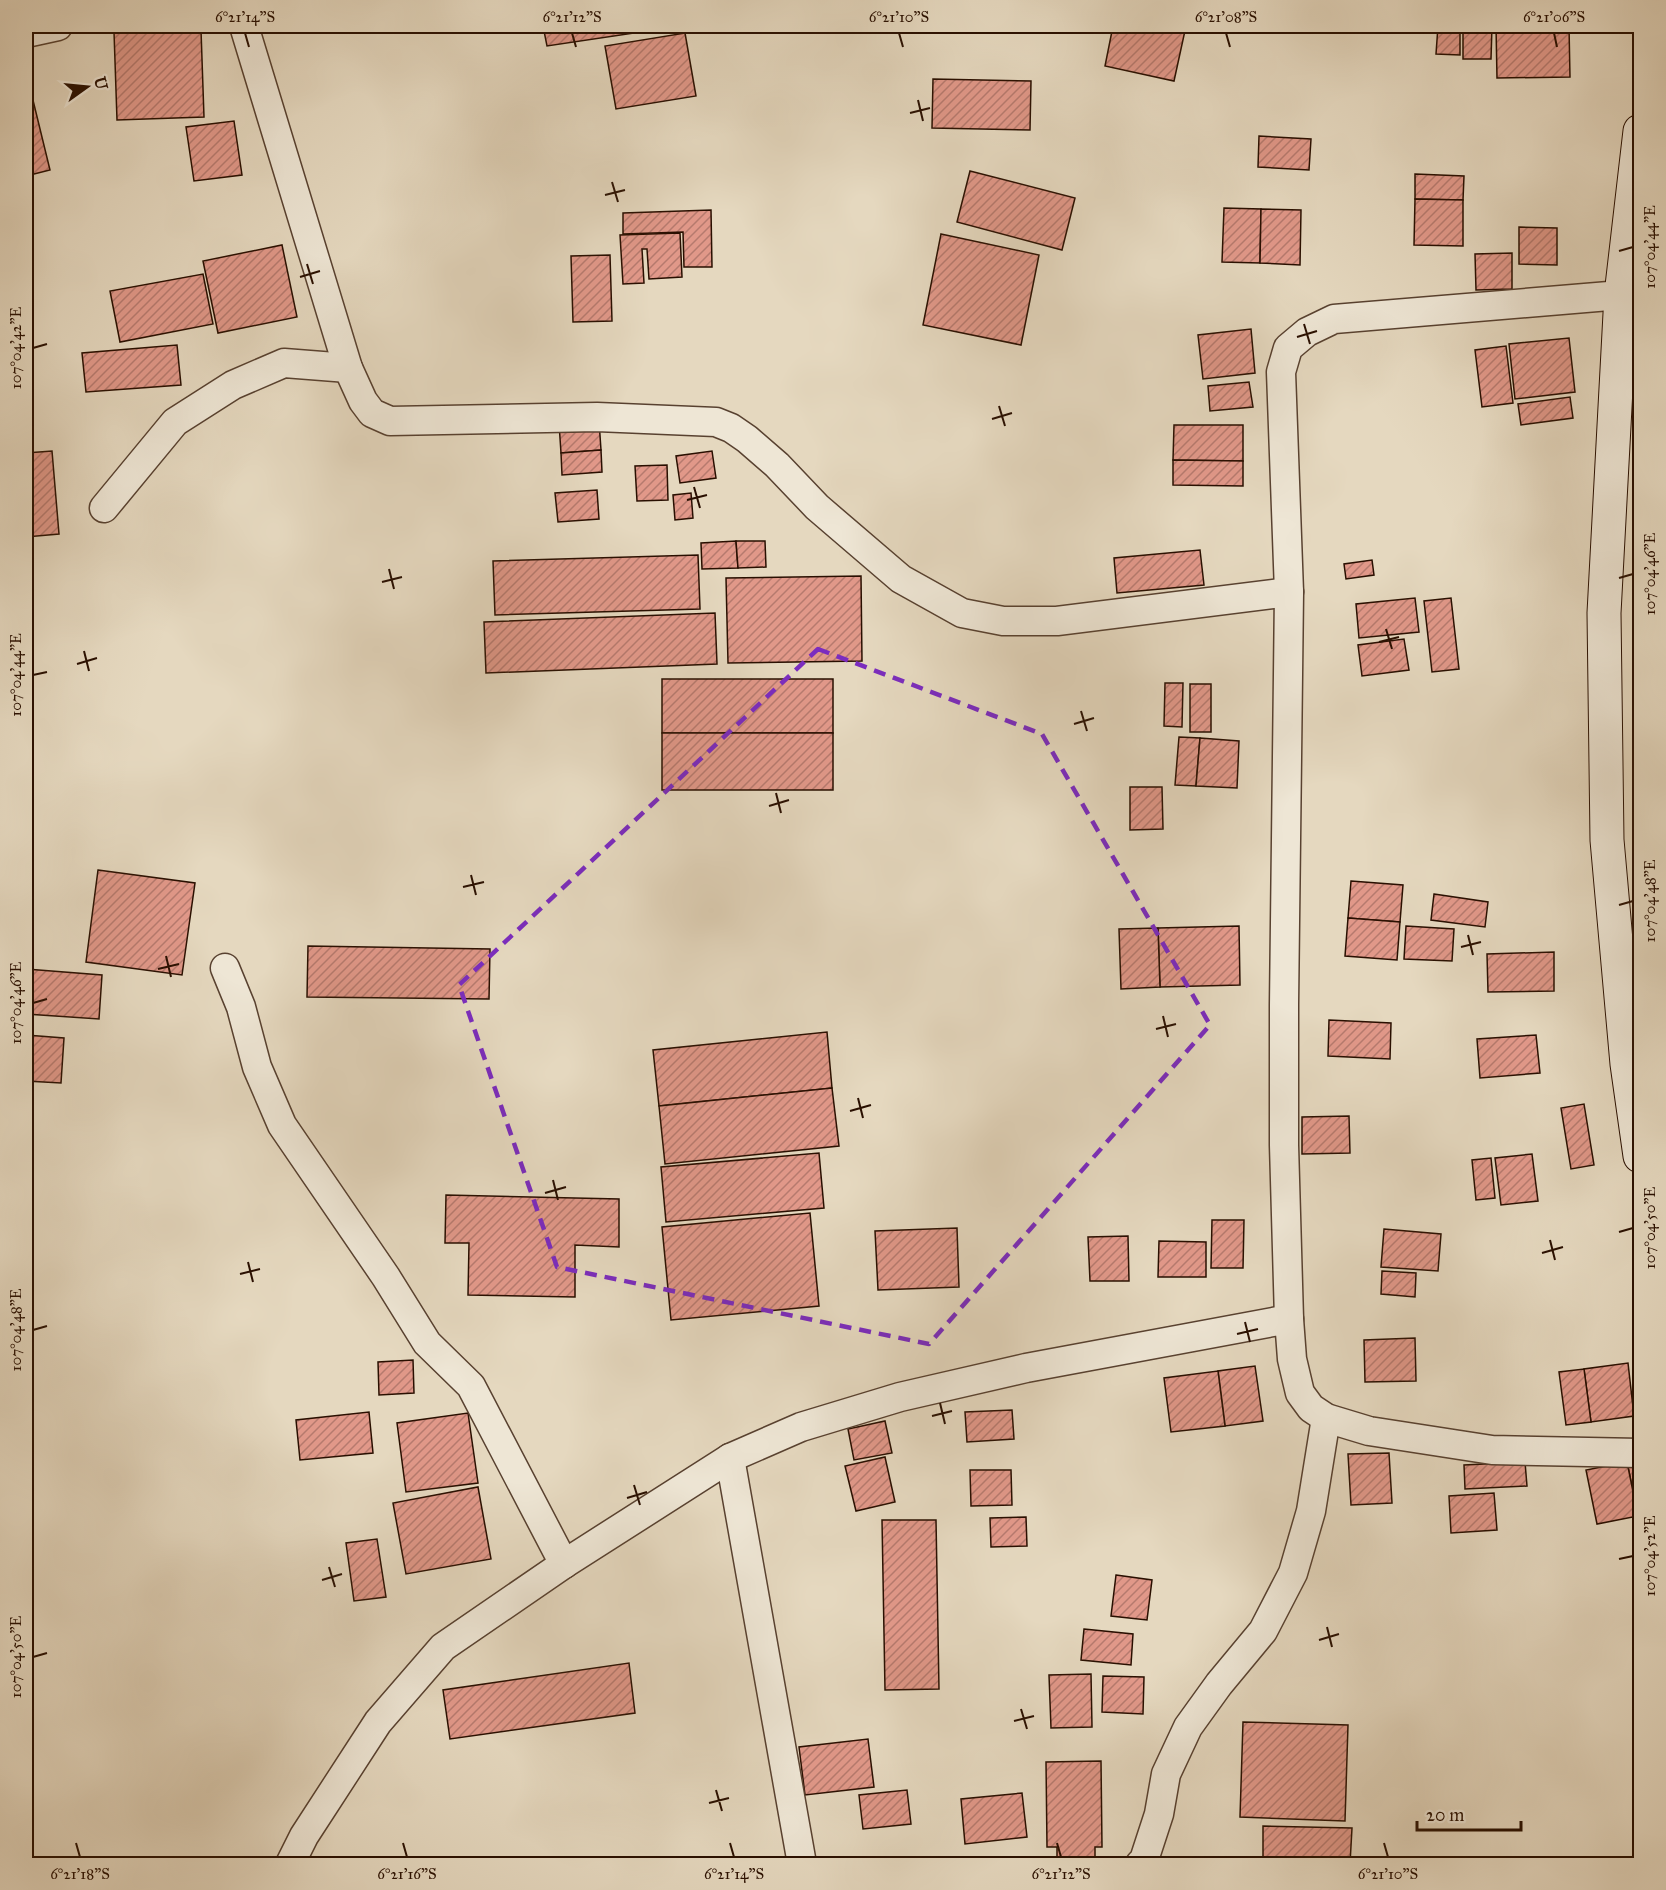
<svg xmlns="http://www.w3.org/2000/svg" width="1666" height="1890" font-family="'IM FELL Great Primer',serif">
  <style>
    .building { fill: url(#building-hatch); stroke: #290f00; stroke-width: 1.5 }
    .lines { fill: none; stroke-linecap: round; stroke-linejoin: round }
    .street-casing { stroke: #584130; stroke-width: 31 }
    .secondary-casing { stroke: #290f00; stroke-width: 35 }
    .street { stroke: #eee6d5; stroke-width: 28 }
    .secondary { stroke: #eee6d5; stroke-width: 33 }
    .marked { fill: none; stroke: #7b2cbf; stroke-width: 4.5; stroke-dasharray: 12 8; stroke-linejoin: round }
    .ticks { fill: none; stroke: #290f00; stroke-width: 2 }
    .neatline { fill: none; stroke: #290f00; stroke-width: 2 }
    .ticks-label { font-size: 15px; text-anchor: middle; fill: #290f00 }
  </style>
  <defs>
    <pattern id="building-hatch" width="6" height="6" patternUnits="userSpaceOnUse" patternTransform="scale(1.5)"><rect width="6" height="6" fill="#e19889"/><path d="M-1 1l2-2M0 6l6-6M5 7l2-2" fill="none" stroke="#b67a6e"/></pattern>
  </defs>
  <rect width="100%" height="100%" fill="#e5d8bf"/>
  <filter id="stains"><feTurbulence type="fractalNoise" baseFrequency=".00333" numOctaves="4"/><feColorMatrix values="0 0 0 0 .2 0 0 0 0 .09 0 0 0 0 .02 0 0 0 .5 -.17"/></filter>
  <radialGradient id="worn" r=".72"><stop offset=".6" stop-color="#630" stop-opacity="0"/><stop offset="1" stop-color="#630" stop-opacity=".3"/></radialGradient>
  <g class="building">
    <path d="M543,26H681L547,46Z"/>
    <path d="M1113,26H1186L1174,81L1105,66Z"/>
    <path d="M1438,26H1460V55L1436,54Z"/>
    <path d="M1463,26H1492L1491,59H1463Z"/>
    <path d="M1496,26H1569L1570,77L1497,78Z"/>
    <path d="M201,30L204,117L117,120L114,32Z"/>
    <path d="M685,33L696,96L616,109L605,46Z"/>
    <path d="M933,79L1031,81L1030,130L932,128Z"/>
    <path d="M31,92L50,170L26,176V94Z"/>
    <path d="M234,121L242,175L194,181L186,127Z"/>
    <path d="M1259,136L1311,139L1309,170L1258,167Z"/>
    <path d="M970,171L1075,198L1062,250L957,222Z"/>
    <path d="M1415,174L1464,176L1463,200L1415,199Z"/>
    <path d="M1415,199L1463,200V246L1414,245Z"/>
    <path d="M1224,208L1261,209L1260,263L1222,262Z"/>
    <path d="M1261,209L1301,210L1300,265L1260,263Z"/>
    <path d="M711,210L712,267H684L683,232L623,234V213Z"/>
    <path d="M1519,227L1557,228V265L1519,264Z"/>
    <path d="M680,233L682,277L649,279L647,249H642L644,283L623,284L620,235Z"/>
    <path d="M941,234L1039,255L1021,345L923,325Z"/>
    <path d="M282,245L297,317L218,333L203,261Z"/>
    <path d="M1512,253V289L1476,290L1475,254Z"/>
    <path d="M610,255L612,321L573,322L571,256Z"/>
    <path d="M203,274L213,324L120,342L110,291Z"/>
    <path d="M1251,329L1255,373L1203,379L1198,335Z"/>
    <path d="M1569,338L1575,392L1515,399L1509,344Z"/>
    <path d="M177,345L181,385L86,392L82,353Z"/>
    <path d="M1506,346L1513,403L1482,407L1475,350Z"/>
    <path d="M1249,382L1253,407L1210,411L1208,386Z"/>
    <path d="M1570,397L1573,418L1521,425L1518,404Z"/>
    <path d="M599,421L601,450L561,453L559,423Z"/>
    <path d="M1174,425H1243V461L1173,460Z"/>
    <path d="M601,450L602,472L562,475L561,453Z"/>
    <path d="M52,451L59,534L26,537V453Z"/>
    <path d="M712,451L716,478L680,483L676,456Z"/>
    <path d="M1173,460L1243,461V486L1173,485Z"/>
    <path d="M667,465L668,500L637,501L635,466Z"/>
    <path d="M597,490L599,519L558,522L555,493Z"/>
    <path d="M691,493L693,518L675,520L673,495Z"/>
    <path d="M736,541L738,568L702,569L701,543Z"/>
    <path d="M736,541H765L766,567L738,568Z"/>
    <path d="M1200,550L1204,585L1117,593L1114,558Z"/>
    <path d="M698,555L700,609L495,615L493,561Z"/>
    <path d="M1372,560L1374,575L1346,579L1344,564Z"/>
    <path d="M861,576L862,661L728,663L726,578Z"/>
    <path d="M1415,598L1419,632L1359,638L1356,604Z"/>
    <path d="M1451,598L1459,669L1432,672L1424,601Z"/>
    <path d="M715,613L717,664L486,673L484,622Z"/>
    <path d="M1404,639L1409,670L1362,676L1358,645Z"/>
    <rect x="662" y="679" width="171" height="54"/>
    <path d="M1165,683H1183L1182,727L1164,726Z"/>
    <rect x="1190" y="684" width="21" height="48"/>
    <rect x="662" y="733" width="171" height="57"/>
    <path d="M1179,737L1200,738L1196,786L1175,785Z"/>
    <path d="M1200,738L1239,741L1237,788L1196,786Z"/>
    <path d="M1130,787H1162L1163,829L1130,830Z"/>
    <path d="M98,870L195,883L182,975L86,962Z"/>
    <path d="M1351,881L1403,885L1400,922L1348,918Z"/>
    <path d="M1434,894L1488,902L1485,927L1431,920Z"/>
    <path d="M1348,918L1400,922L1397,960L1345,956Z"/>
    <path d="M1239,926L1240,985L1160,987L1158,928Z"/>
    <path d="M1406,926L1454,929L1452,961L1404,959Z"/>
    <path d="M1158,928L1160,987L1121,989L1119,929Z"/>
    <path d="M308,946L490,949L489,999L307,997Z"/>
    <path d="M1554,952V991L1488,992L1487,954Z"/>
    <path d="M26,969L102,975L99,1019L26,1014Z"/>
    <path d="M1329,1020L1391,1023L1390,1059L1328,1056Z"/>
    <path d="M827,1032L832,1088L659,1106L653,1050Z"/>
    <path d="M26,1035L64,1038L61,1083L26,1081Z"/>
    <path d="M1536,1035L1540,1073L1480,1078L1477,1039Z"/>
    <path d="M832,1088L839,1146L665,1164L659,1106Z"/>
    <path d="M1584,1104L1594,1165L1571,1169L1561,1108Z"/>
    <path d="M1349,1116L1350,1153L1302,1154V1117Z"/>
    <path d="M819,1153L824,1208L666,1222L661,1167Z"/>
    <path d="M1532,1154L1538,1201L1501,1205L1495,1158Z"/>
    <path d="M1491,1158L1495,1198L1476,1200L1472,1160Z"/>
    <path d="M446,1195L619,1199V1247L575,1245V1297L468,1295L469,1243H445Z"/>
    <path d="M810,1213L819,1306L671,1320L662,1227Z"/>
    <path d="M1212,1220H1244L1243,1268H1211Z"/>
    <path d="M957,1228L959,1287L878,1290L875,1231Z"/>
    <path d="M1384,1229L1441,1234L1438,1271L1381,1267Z"/>
    <path d="M1128,1236L1129,1281H1090L1088,1237Z"/>
    <path d="M1159,1241L1206,1242V1277H1158Z"/>
    <path d="M1382,1271L1416,1273L1415,1297L1381,1294Z"/>
    <path d="M1415,1338L1416,1381L1365,1382L1364,1340Z"/>
    <path d="M413,1360L414,1393L379,1395L378,1362Z"/>
    <path d="M1628,1363L1634,1416L1591,1422L1584,1369Z"/>
    <path d="M1255,1366L1263,1421L1225,1426L1218,1371Z"/>
    <path d="M1584,1369L1591,1422L1566,1425L1559,1372Z"/>
    <path d="M1218,1371L1225,1426L1171,1432L1164,1378Z"/>
    <path d="M1012,1410L1014,1439L967,1442L965,1412Z"/>
    <path d="M369,1412L373,1453L300,1460L296,1420Z"/>
    <path d="M468,1413L478,1483L406,1492L397,1423Z"/>
    <path d="M885,1421L892,1453L854,1460L848,1429Z"/>
    <path d="M1389,1453L1392,1503L1351,1505L1348,1454Z"/>
    <path d="M885,1457L895,1502L856,1511L845,1466Z"/>
    <path d="M1640,1460V1515L1638,1516L1627,1462Z"/>
    <path d="M1525,1462L1527,1486L1465,1489L1464,1465Z"/>
    <path d="M1627,1462L1638,1516L1597,1524L1586,1470Z"/>
    <path d="M970,1470H1011L1012,1505L971,1506Z"/>
    <path d="M478,1487L491,1559L406,1574L393,1503Z"/>
    <path d="M1494,1493L1497,1530L1451,1533L1449,1496Z"/>
    <path d="M1026,1517L1027,1546L991,1547L990,1518Z"/>
    <path d="M882,1520H936L939,1689L885,1690Z"/>
    <path d="M377,1539L386,1597L354,1601L346,1543Z"/>
    <path d="M1116,1575L1152,1580L1147,1620L1111,1616Z"/>
    <path d="M1084,1629L1133,1634L1131,1665L1081,1660Z"/>
    <path d="M629,1663L635,1713L450,1739L443,1690Z"/>
    <path d="M1091,1674L1092,1727L1051,1728L1049,1675Z"/>
    <path d="M1103,1676L1144,1677L1143,1714L1102,1712Z"/>
    <path d="M1243,1722L1348,1725L1345,1821L1240,1817Z"/>
    <path d="M868,1739L874,1787L805,1795L799,1747Z"/>
    <path d="M1101,1761L1102,1847H1095V1864H1057V1847H1047L1046,1762Z"/>
    <path d="M907,1790L911,1824L863,1829L859,1795Z"/>
    <path d="M1022,1793L1027,1837L965,1844L961,1799Z"/>
    <path d="M1263,1826L1352,1828L1350,1864H1263Z"/>
  </g>
  <g class="lines">
    <defs>
      <g id="street">
        <path d="M244,26L348,368L363,401L372,413L390,421L597,417L716,422L731,428L747,439L777,465L817,507L901,579L962,613L1003,621H1057L1289,592"/>
        <path d="M26,33L58,26"/>
        <path d="M104,508L175,422L233,385L284,363L348,368"/>
        <path d="M225,968L241,1007L257,1067L282,1125L386,1277L427,1343L471,1386L564,1564"/>
        <path d="M1289,1319L1284,1145V1005L1289,592L1281,372L1288,348L1307,332L1334,319L1621,295"/>
        <path d="M730,1458L802,1864"/>
        <path d="M290,1864L304,1836L378,1722L443,1647L564,1564L730,1458L801,1427L900,1397L1026,1368L1289,1319L1292,1359L1300,1393L1311,1408L1326,1418L1369,1431L1492,1450L1640,1453"/>
        <path d="M1140,1864L1144,1860L1159,1814L1166,1774L1188,1727L1219,1684L1263,1631L1293,1573L1311,1511L1326,1418"/>
      </g>
      <path id="secondary" d="M1640,131L1621,295L1604,613L1607,840L1627,1064L1640,1156"/>
    </defs>
    <use href="#street" class="street-casing"/>
    <use href="#secondary" class="secondary-casing"/>
    <use href="#street" class="street"/>
    <use href="#secondary" class="secondary"/>
  </g>
  <path class="marked" d="M818,649L1042,734L1210,1025L929,1344L557,1267L459,985Z"/>
  <path class="ticks" d="M245,33L249,47M572,33L576,47M899,33L903,47M1226,33L1230,47M1554,33L1557,47M918,100L923,121M910,113L930,108M612,182L618,202M605,195L625,190M1619,251L1633,247M307,264L313,284M300,277L320,271M1304,324L1310,344M1297,337L1317,331M33,348L47,344M999,406L1005,426M992,419L1012,413M694,487L700,508M687,500L707,495M389,569L394,589M1619,578L1633,574M382,582L402,577M1386,629L1392,649M1379,642L1399,637M84,651L89,671M77,664L97,658M33,675L47,672M1081,711L1087,731M1074,724L1094,718M776,793L781,813M769,806L789,800M471,875L476,895M463,887L484,882M1619,905L1633,901M1468,935L1473,955M1461,947L1481,942M166,956L171,977M158,969L179,964M33,1003L47,999M1163,1016L1168,1037M1156,1029L1176,1024M858,1098L863,1118M850,1111L871,1105M553,1180L558,1200M545,1193L566,1187M1619,1232L1633,1228M1550,1240L1555,1260M1542,1253L1563,1247M248,1262L253,1282M240,1274L260,1269M1245,1322L1250,1342M33,1330L47,1326M1237,1334L1258,1329M940,1403L945,1424M932,1416L952,1411M634,1485L640,1505M627,1498L647,1492M1619,1559L1633,1556M329,1567L335,1587M322,1580L342,1574M1327,1627L1332,1647M1319,1640L1339,1634M33,1657L47,1653M1021,1709L1027,1729M1014,1721L1034,1716M716,1790L722,1811M709,1803L729,1798M76,1843L80,1857M403,1843L407,1857M730,1843L734,1857M1057,1843L1061,1857M1384,1843L1388,1857"/>
  <rect width="1666" height="1890" fill="none" stroke="#e5d8bf" stroke-width="66"/>
  <g transform="translate(87 87) rotate(75)" stroke="#eee6d5" stroke-width="4.5" paint-order="stroke">
  <path d="M0-4.5L10 22L0 15L-10 22Z" fill="#290f00"/>
  <text y="-9" font-size="16" font-weight="bold" text-anchor="middle" fill="#290f00">U</text>
  </g>
  <path d="M1417 1821v9h104v-9" fill="none" stroke="#290f00" stroke-width="3"/>
  <text x="1426" y="1821" font-size="18" fill="#290f00" stroke="#eee6d5" stroke-width="4.5" paint-order="stroke">20 m</text>
  <rect x="33" y="33" width="1600" height="1824" class="neatline"/>
  <g class="ticks-label">
    <text x="245" y="22">6°21'14"S</text>
    <text x="572" y="22">6°21'12"S</text>
    <text x="899" y="22">6°21'10"S</text>
    <text x="1226" y="22">6°21'08"S</text>
    <text x="1554" y="22">6°21'06"S</text>
    <text transform="translate(1650 247) rotate(-90)" y="5">107°04'44"E</text>
    <text transform="translate(16 348) rotate(-90)" y="5">107°04'42"E</text>
    <text transform="translate(1650 574) rotate(-90)" y="5">107°04'46"E</text>
    <text transform="translate(16 675) rotate(-90)" y="5">107°04'44"E</text>
    <text transform="translate(1650 901) rotate(-90)" y="5">107°04'48"E</text>
    <text transform="translate(16 1003) rotate(-90)" y="5">107°04'46"E</text>
    <text transform="translate(1650 1228) rotate(-90)" y="5">107°04'50"E</text>
    <text transform="translate(16 1330) rotate(-90)" y="5">107°04'48"E</text>
    <text transform="translate(1650 1556) rotate(-90)" y="5">107°04'52"E</text>
    <text transform="translate(16 1657) rotate(-90)" y="5">107°04'50"E</text>
    <text x="80" y="1879">6°21'18"S</text>
    <text x="407" y="1879">6°21'16"S</text>
    <text x="734" y="1879">6°21'14"S</text>
    <text x="1061" y="1879">6°21'12"S</text>
    <text x="1388" y="1879">6°21'10"S</text>
  </g>
  <rect width="100%" height="100%" filter="url(#stains)"/>
  <rect width="100%" height="100%" fill="url(#worn)"/>
</svg>
